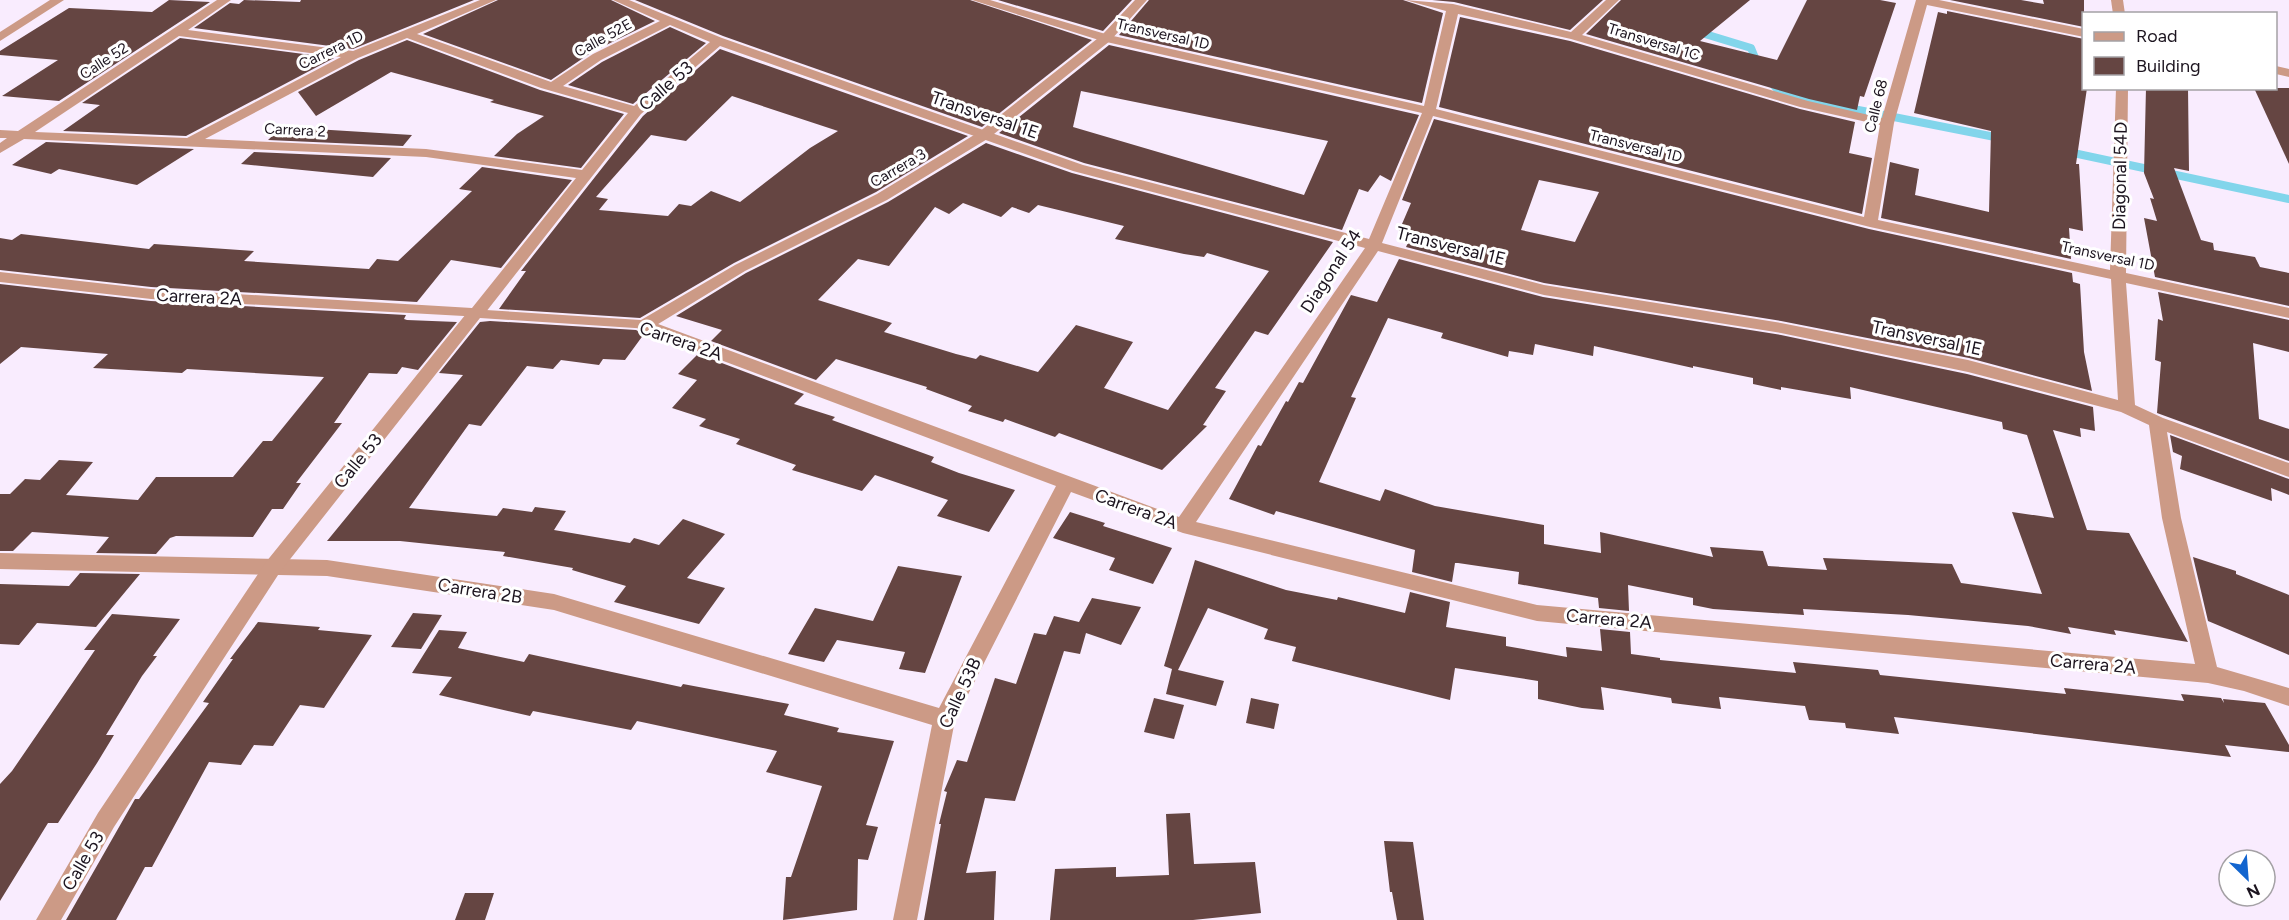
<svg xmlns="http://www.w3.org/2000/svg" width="2289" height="920" font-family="Figtree,sans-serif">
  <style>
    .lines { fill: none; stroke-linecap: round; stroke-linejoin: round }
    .stream { stroke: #82d5eb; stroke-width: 8 }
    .building { fill: #654542; fill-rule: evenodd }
    .minor { fill: #cc9a86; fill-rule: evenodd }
    .tertiary { fill: #cc9a86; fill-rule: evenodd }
    .labels { text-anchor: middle; stroke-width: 6; stroke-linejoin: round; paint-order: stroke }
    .far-street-label { font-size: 15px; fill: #1c141f; stroke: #fff }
    .street-label { font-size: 18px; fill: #1c141f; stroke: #fff }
  </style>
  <rect width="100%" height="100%" fill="#f9ecfe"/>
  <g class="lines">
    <g class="stream">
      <path d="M1695,31L1751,48L1758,65"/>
      <path d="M1769,80L1779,91L1823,103L2005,139"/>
      <path d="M2064,151L2289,199"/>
    </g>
  </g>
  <g class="building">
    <path d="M169,0L210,2L59,101L2,96L58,60L0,55V51L69,8L152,12Z"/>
    <path d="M244,0L300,2L301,0H474L353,49L194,28L230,3L239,4Z"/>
    <path d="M498,0H611L655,21L592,52L551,80L423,34Z"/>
    <path d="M635,0H970L1092,40L982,127L723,36Z"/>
    <path d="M998,0H1132L1103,31Z"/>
    <path d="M1149,0H1403L1443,13L1422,103L1119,35Z"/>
    <path d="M1432,0H1603L1570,30L1454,2Z"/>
    <path d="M1621,0H1750L1700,41L1777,60L1807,0H1880L1896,3L1864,97L1860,96L1857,110L1809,99L1586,34Z"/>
    <path d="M1950,0H2021L2044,4L2043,0H2084V27Z"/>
    <path d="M1947,11L2084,39V88H2087L2076,164H2079L2083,231L2069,228L2071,259L1881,218L1890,162L1919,169L1915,195L1989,212L1991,131L1914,113L1938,12L1947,14Z"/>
    <path d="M1460,17L1570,41L1800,109L1855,122L1849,153L1872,158L1862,214L1439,107Z"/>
    <path d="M670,27L706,43L633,104L568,85L602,62Z"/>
    <path d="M180,38L334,58L186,136L63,131L100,105L82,103Z"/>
    <path d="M407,40L540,90L624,114L581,168L494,156L517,134L544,116L490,102L494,100L391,72L316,116L298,92L359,60Z"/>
    <path d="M1109,45L1419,115L1391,181L1380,175L1368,192L1359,189L1342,230L1084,163L999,133ZM1081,91L1328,141L1304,195L1073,127Z"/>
    <path d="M720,49L968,136L876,192L734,263L640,318L499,309L526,271H521L643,116ZM732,96L838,131L810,148L740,202L711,191L691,206L679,204L668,216L599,210L608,199L596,197L651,135L686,141Z"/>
    <path d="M2146,88H2188L2189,171L2174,168L2201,240L2213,243L2214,250L2255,257L2260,267L2289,273V306L2155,277L2144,218L2157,221L2150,198L2154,199L2144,173Z"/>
    <path d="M2254,88H2289V164Z"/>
    <path d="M1434,119L1869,229L2072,273L2073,282L2080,284L2084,352L2092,391L1969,358L1781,321L1544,283L1406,247L1412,234L1399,231L1411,203L1402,200ZM1539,180L1599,192L1575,242L1521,230Z"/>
    <path d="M282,127L412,135L403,146L268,140Z"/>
    <path d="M46,142L194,149L137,185L59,169L51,174L12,165Z"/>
    <path d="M986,143L1072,173L1333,242L1268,335L1255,331L1215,388L1226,391L1203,425L1207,426L1162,470L1059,433L1055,437L1005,419L1003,422L968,411L972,406L926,389L927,387L836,359L816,380L711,341L722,330L676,316L746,273L888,202ZM963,203L1001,217L1012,207L1029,213L1038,205L1124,226L1115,239L1184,254L1204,257L1207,253L1269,271L1168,410L1104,388L1133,342L1076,325L1038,372L980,355L976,359L956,354L884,332L892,323L818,300L858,259L889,266L935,207L949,214Z"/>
    <path d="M254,152L391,158L373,177L241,164Z"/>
    <path d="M482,167L572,180L501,268L451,260L417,302L151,287L0,270V238L12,240L21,234L149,249L154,244L254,251L244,261L369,269L377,259L398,261L472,191L459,189Z"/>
    <path d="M1399,259L1543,297L1781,335L1967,374L2093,407L2095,431L2080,428L2081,437L2053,430L2087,530L2129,533L2188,642L2114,630L2116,635L2068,627L2071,634L2028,626L1908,615L1803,609L1804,615L1713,609L1693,605V598L1628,585L1629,611L1599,608L1598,598L1518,584L1519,572L1458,563H1455L1452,582L1412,572L1415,550L1276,511L1274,515L1229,499L1258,445L1261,446L1286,401L1288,402L1299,382L1303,383L1351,295L1377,302ZM1388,318L1443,333L1441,338L1508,357L1509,351L1533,355L1535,344L1593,356L1594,346L1693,368V366L1753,378V384L1781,390V387L1851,399L1850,387L2002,422L2003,429L2027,435L2054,518L2012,512L2042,594L1961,583L1952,564L1823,558L1827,570L1768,566L1763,551L1710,547L1713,557L1600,532L1601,553L1544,544V525L1435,506L1385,489L1380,501L1319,482L1356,398L1351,397Z"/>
    <path d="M0,284L151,301L406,315L404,319L407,320L457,322L418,370L402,367L397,374L369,373L334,423H342L296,483H301L283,509H272L253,537L176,536L170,538L156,554L96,553L109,537L32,532L13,551H0V494H10L25,479L40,480L59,460L93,462L66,495L138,500L156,477H233L263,441H272L324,377L187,369L182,373L93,368L108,354L21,347L0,364Z"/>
    <path d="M2158,292L2289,320V352L2253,343L2259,419L2289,429V461L2157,413L2161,362L2155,360L2158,319L2163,321Z"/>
    <path d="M490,321L636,330L644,334L625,360L603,359L599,365L561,360L553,369L527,366L481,426L469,424L409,508L497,516L503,508L532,512L535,507L566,511L554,530L630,543L634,538L659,545L683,519L725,534L687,578L725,588L699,624L614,602L626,586L572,570L573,568L503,556L505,552L400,541H327L463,375L439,373L480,322Z"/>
    <path d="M698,354L804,394L794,404L835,417L832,420L934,457L931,462L959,473L1015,490L989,532L937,516L948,500L875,475L862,491L792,470L796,465L736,444L740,439L699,426L706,419L672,408L697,380L678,374Z"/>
    <path d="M2170,435L2289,479V495L2271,488L2272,501L2180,469L2182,456L2173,452Z"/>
    <path d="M1070,512L1105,523L1103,526L1172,548L1153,584L1109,570L1115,558L1053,538Z"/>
    <path d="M2193,557L2236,571V574L2289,595V655L2208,621Z"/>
    <path d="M1195,560L1286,590L1337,600L1338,597L1405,613L1410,592L1450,602L1446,627L1506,637V646L1567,657L1566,647L1602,651L1600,629L1630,632L1631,654L1660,658V660L1796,673L1793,662L1878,670L1880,675L2066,694L2064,688L2184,701L2181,694L2221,698L2224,703L2223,699L2265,703L2289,745V752L2225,745L2231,757L1894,717L1899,734L1846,728L1845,723L1809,720L1805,706L1719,697L1721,709L1672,703L1671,698L1601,687L1604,710L1582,708L1538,699V681L1455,668L1450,700L1292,661L1296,647L1264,639L1268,629L1208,608L1178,670L1224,681L1216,706L1166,694L1172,669L1164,666Z"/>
    <path d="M898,566L962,576L925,673L899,669L905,652L837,640L824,662L788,654L815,608L873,621Z"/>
    <path d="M80,573L140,574L96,627L37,623L19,645L0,644V584L69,586Z"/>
    <path d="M1092,598L1141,607L1121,645L1086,633L1080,654L1064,651L1015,801L985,798L966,873L996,871L994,920H924L941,824H939L947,792L944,791L957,760L967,762L995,678L1016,684L1034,633L1046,635L1054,616L1079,622Z"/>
    <path d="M413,613L442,615L421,649L391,647Z"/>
    <path d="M112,614L180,619L153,656H157L142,676L106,735H114L97,763L58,823H48L0,901V784L12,771L95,650H84Z"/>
    <path d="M258,622L320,627L318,630L372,635L324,708L300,705L273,746L254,745L241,765L209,762L152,867H145L116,920H66L135,799H139L209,703L203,702L233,659H230Z"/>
    <path d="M439,630L467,632L458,648L524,662L529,654L681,687L683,684L789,704L784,715L839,728L837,732L894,741L866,825L878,827L868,860L858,859L857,910L783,920L786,877H791L822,786L766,772L777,751L637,721L631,730L533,711L530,716L439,695L452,677L412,673Z"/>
    <path d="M1154,698L1184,705L1174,739L1144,732Z"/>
    <path d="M1251,698L1279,704L1274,729L1246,723Z"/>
    <path d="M1190,813L1194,864L1255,862L1261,913L1193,920H1050L1055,869L1116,867V877L1169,875L1166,814Z"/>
    <path d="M1384,841L1413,842L1424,920H1397L1392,892H1390Z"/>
    <path d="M465,893H494L485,920H455Z"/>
  </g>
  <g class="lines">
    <g class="minor">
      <path d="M50,0H64L0,41V32Z"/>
      <path d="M217,0H231L188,30L353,51L480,0H496L417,34L551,82L593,54L660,21L613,0H629L722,38L1083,165L1369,239L1422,113L1102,41L972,0H990L1109,35L1424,106L1446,11L1405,0L1453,4L1571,32L1606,0H1619L1582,35L1808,101L1882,118L1916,0H1939L2084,29V37L1927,5L1894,123L1878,220L2110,270L2116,88H2128L2126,273L2289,308V318L2126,283L2135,405L2163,418L2289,463V477L2167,432L2181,518L2217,667L2289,688V706L2244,691L2208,683L1537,621L1183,533L1071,492L955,720L917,920H893L932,725L554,610L327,576L0,569V553L327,560L554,594L939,708L1056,486L638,329L636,325L638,321H650L1179,517L1365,248L1073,171L720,46L641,114L482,317L151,299L0,282V272L151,289L472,308L576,178L426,157L24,139L0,153V143L7,138H0V130L18,131ZM1458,14L1571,39L1800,107L1880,125L1864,217L1436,109ZM670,25L710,42L634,106L563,86L601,60ZM179,36L341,57L187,138L35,132ZM407,38L541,88L628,113L582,170L426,149L205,139L358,58ZM1433,116L1870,227L2111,279L2118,400L1968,360L1781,323L1544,285L1382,243ZM1378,251L1544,295L1781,333L1968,372L2121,412L2149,425L2162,518L2195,664L1537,605L1196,522Z"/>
      <path d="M2111,0H2123L2125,14H2113Z"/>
      <path d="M2276,66L2289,69V77L2276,74Z"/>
    </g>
    <path class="tertiary" d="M1135,0H1147L1110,41L989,138L887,200L745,271L650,329L480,318L280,572L114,827L61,920H36L98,813L266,562L470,309L641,320L735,265L877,194L979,132L1102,35Z"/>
  </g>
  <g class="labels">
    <g class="far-street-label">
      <text transform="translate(1163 34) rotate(13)" y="5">Transversal 1D</text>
      <text transform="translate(603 38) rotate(-29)" y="5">Calle 52E</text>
      <text transform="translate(1654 42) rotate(17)" y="5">Transversal 1C</text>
      <text transform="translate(331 50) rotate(-26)" y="5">Carrera 1D</text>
      <text transform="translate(104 61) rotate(-33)" y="5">Calle 52</text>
      <text transform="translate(1876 106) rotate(-76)" y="5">Calle 68</text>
      <text transform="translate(295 130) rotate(3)" y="5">Carrera 2</text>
      <text transform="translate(1636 146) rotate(14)" y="5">Transversal 1D</text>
      <text transform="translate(898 168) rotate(-30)" y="5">Carrera 3</text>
      <text transform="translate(2108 256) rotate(12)" y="5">Transversal 1D</text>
    </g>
    <g class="street-label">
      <text transform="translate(666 86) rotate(-41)" y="6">Calle 53</text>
      <text transform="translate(985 115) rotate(19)" y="6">Transversal 1E</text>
      <text transform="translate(2120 176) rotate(-89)" y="6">Diagonal 54D</text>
      <text transform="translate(1451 246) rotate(14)" y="6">Transversal 1E</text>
      <text transform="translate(1331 271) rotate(-57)" y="6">Diagonal 54</text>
      <text transform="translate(199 297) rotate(3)" y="6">Carrera 2A</text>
      <text transform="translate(1927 338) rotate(12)" y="6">Transversal 1E</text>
      <text transform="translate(681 341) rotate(19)" y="6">Carrera 2A</text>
      <text transform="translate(358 461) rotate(-51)" y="6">Calle 53</text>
      <text transform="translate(1136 509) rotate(20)" y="6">Carrera 2A</text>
      <text transform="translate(480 591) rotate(9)" y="6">Carrera 2B</text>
      <text transform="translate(1609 619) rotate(5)" y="6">Carrera 2A</text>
      <text transform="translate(2093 664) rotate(5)" y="6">Carrera 2A</text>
      <text transform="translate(960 693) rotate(-65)" y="6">Calle 53B</text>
      <text transform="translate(83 861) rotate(-60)" y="6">Calle 53</text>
    </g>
  </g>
  <rect x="2082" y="12" width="195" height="78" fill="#ffffff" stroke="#a4a1a5" stroke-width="1.5"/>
  <rect x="2094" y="32" width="30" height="9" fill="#cc9a86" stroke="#a4a1a5" stroke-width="1.5"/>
  <text x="2136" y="42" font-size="18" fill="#1c141f">Road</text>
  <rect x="2094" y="57" width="30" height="18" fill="#654542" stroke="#a4a1a5" stroke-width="1.5"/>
  <text x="2136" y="72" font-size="18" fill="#1c141f">Building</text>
  <g transform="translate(2247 878) rotate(155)"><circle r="28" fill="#ffffff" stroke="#a4a1a5" stroke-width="1.5"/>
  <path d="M0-4.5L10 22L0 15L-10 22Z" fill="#1265cf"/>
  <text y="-9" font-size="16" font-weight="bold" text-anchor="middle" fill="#1c141f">N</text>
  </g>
</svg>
